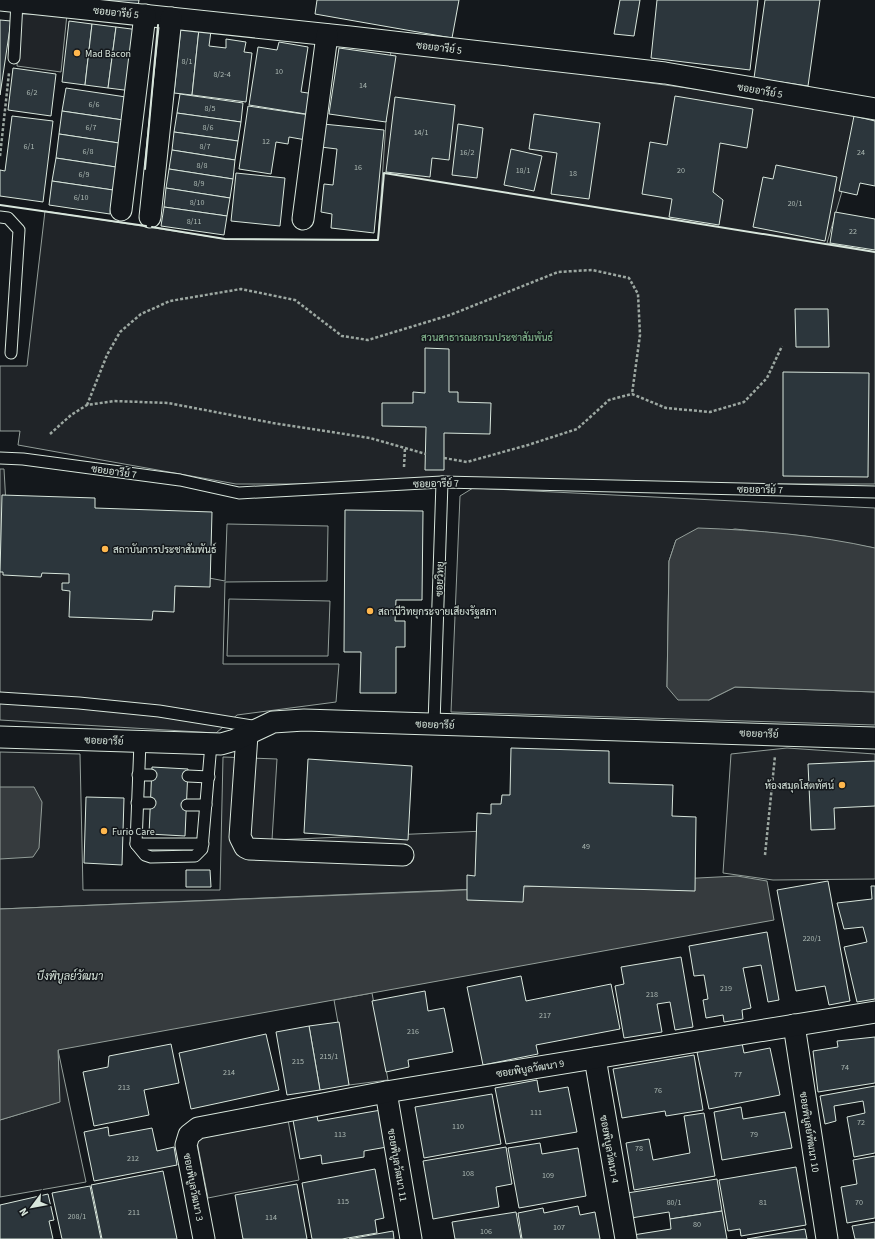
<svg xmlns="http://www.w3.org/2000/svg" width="875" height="1239" font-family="'Source Sans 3',Sarabun,sans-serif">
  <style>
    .green { fill: #202428; stroke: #939e99 }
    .water { fill: #363b3e; stroke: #939e99 }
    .building { fill: #2c363c; stroke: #d8e6dc }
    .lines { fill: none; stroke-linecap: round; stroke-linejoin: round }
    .service-casing { stroke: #d8e6dc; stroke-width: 13 }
    .minor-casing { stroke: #d8e6dc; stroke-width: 23 }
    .path { stroke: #9da8a2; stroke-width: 2.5; stroke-dasharray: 3 2; stroke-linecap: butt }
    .service { stroke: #14181c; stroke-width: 11 }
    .minor { stroke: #14181c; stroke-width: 21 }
    .wall { stroke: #d8e6dc; stroke-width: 2 }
    .poi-dot { fill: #ffb74d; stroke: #14181c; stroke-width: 1.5 }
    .labels { text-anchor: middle; stroke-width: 3; stroke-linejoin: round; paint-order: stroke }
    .number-label { font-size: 8px; fill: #adbab4 }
    .street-label { font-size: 10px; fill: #d8e6dc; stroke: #14181c }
    .poi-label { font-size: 10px; fill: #d8e6dc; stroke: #14181c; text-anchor: start }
    .park-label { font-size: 10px; fill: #8ac095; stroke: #14181c }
    .water-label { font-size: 11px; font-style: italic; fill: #d8e6dc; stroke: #14181c }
  </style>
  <rect width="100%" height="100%" fill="#14181c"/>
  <g class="green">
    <path d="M19,14H67L61,72L17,66Z"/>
    <path d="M391,48L865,112L827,243L875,252V484H236L18,445L20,431H0V366H27L45,211L225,239L378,240Z"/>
    <path d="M0,469H4L8,540L225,581L227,524L328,526L327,581L225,582L223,664H339L336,702L237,715L216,733L0,720Z"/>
    <path d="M473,488L875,508V548L804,536L735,529L676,540L669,561L667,687L709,700L735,687L875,692V725L451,712L460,496Z"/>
    <path d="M229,599L330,601L328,656H227Z"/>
    <path d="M787,748L875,754V879L773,880L723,873L731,754Z"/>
    <path d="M0,752L80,754L83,890H220L223,757L277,759L272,840L485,831L477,889L0,909Z"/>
    <path d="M372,993L388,1080L349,1085L334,1000Z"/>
    <path d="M58,1050L86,1182L0,1197V1120L59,1102Z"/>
    <path d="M288,1120L299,1180L208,1198L197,1142L201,1138Z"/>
  </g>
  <g class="water">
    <path d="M698,528C757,530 817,535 875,548V692L735,687L709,700H678L667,687L669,561L676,540Z"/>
    <path d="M0,787H34L42,802L39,848L33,857L0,859Z"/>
    <path d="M737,876L767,881L774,920L58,1050L60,1102L0,1120V909L443,891Z"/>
  </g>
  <g class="building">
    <path d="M62,0H139L138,6Z"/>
    <path d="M317,0H459L452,38L315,14Z"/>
    <path d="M620,0H640L634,36L614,34Z"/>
    <path d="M657,0H758L750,70L651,58Z"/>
    <path d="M765,0H820L808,86L754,78Z"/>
    <path d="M0,20L11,21L0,95Z"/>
    <path d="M69,21L92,24L85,85L62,82Z"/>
    <path d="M92,24L116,27L108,88L85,85Z"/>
    <path d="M116,27L139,30L132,91L108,88Z"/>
    <path d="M181,27L199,29L192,95L174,93Z"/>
    <path d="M199,29L211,31L209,46L226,48V39L246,42L244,52L252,53L246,102L192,95Z"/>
    <path d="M279,42L308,47L301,92L315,94L312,115L249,105L258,47L277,50Z"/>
    <path d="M339,48L396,56L386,122L329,114Z"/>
    <path d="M13,68L56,74L51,116L8,110Z"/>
    <path d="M66,88L126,97L123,120L62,111Z"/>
    <path d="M180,94L243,103L241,122L177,113Z"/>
    <path d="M675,96L753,109L747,148L720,143L713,192L723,200L719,225L669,217L672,199L642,194L650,142L667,145Z"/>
    <path d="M395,97L455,105L449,160L432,158L430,177L386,172Z"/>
    <path d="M248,106L310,115L306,140L289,137L288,144L276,142L271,174L239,169Z"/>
    <path d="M62,111L123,120L119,143L59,134Z"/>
    <path d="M177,113L241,122L238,141L174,132Z"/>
    <path d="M534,114L600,123L589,199L551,194L557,153L529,149Z"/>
    <path d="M12,116L53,121L43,202L0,196V170L5,171Z"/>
    <path d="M854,116L875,121V186L860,183L857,195L839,191Z"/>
    <path d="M323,124L384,130L374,233L331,228L332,214L321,212L324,184L333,185L337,149L321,147Z"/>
    <path d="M458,124L483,128L477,178L452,175Z"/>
    <path d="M174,132L238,141L235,160L172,150Z"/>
    <path d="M59,134L119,143L116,167L56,158Z"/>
    <path d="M511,149L542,156L534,191L504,185Z"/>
    <path d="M172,150L235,160L233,179L169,169Z"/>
    <path d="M56,158L116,167L113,190L52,181Z"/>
    <path d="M776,165L837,177L825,241L753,227L763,177L773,179Z"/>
    <path d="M169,169L233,179L230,198L166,188Z"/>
    <path d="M236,173L285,178L280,226L231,221Z"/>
    <path d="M52,181L113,190L110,214L49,205Z"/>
    <path d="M166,188L230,198L227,216L164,207Z"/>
    <path d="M164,207L227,216L224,235L161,226Z"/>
    <path d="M835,212L875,219V250L830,243Z"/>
    <path d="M795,309H828L829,347H796Z"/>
    <path d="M425,348L449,349V392H458V402L491,403L490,434L444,433V470H425L426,427L382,426V403H413V392L425,393Z"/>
    <path d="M783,372L869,373L868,477L783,476Z"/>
    <path d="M2,495L95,498V508L212,512L210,587L175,586L174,612L153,611L152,620L69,617L70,591L62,590V583H69V574L42,573L41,577L3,575V572H0Z"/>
    <path d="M345,510L423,511L422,600H396L395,621H405V647H396V693H360L361,652H344Z"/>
    <path d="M511,748L609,751V783L673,785L672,816L696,817L695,891L524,886L523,902L467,900V875L475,876L477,813L491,814V804H501L502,795H510Z"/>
    <path d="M308,759L412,766L408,840L304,833Z"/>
    <path d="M875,761V806L834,808L835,829L811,830L808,764Z"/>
    <path d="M152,767L188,769L185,836L149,834Z"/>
    <path d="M86,797L124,798L122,865L84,863Z"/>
    <path d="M186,870H210L211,887H186Z"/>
    <path d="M828,881L850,1001L829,1005L825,986L796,991L777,890Z"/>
    <path d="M871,886H875V999L857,1002L844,947L867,942L863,927L844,929L837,903L872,899Z"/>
    <path d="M767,932L779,1000L768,1002L761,965L743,968L751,1008L742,1010L743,1019L724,1022L723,1015L706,1018L703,1000L708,999L704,975L694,976L689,946Z"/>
    <path d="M681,957L693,1027L675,1030L670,1002L657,1004L662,1032L624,1038L615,986L624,984L621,967Z"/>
    <path d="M521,976L526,1001L611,984L620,1029L536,1045L538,1054L483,1065L467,987Z"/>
    <path d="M425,991L428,1011L444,1008L453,1052L408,1060L409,1067L386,1072L372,1001Z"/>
    <path d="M339,1022L349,1085L320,1090L309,1026Z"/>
    <path d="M309,1026L320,1090L287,1095L276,1032Z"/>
    <path d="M266,1034L279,1090L191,1109L179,1053Z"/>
    <path d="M875,1037V1083L818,1092L813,1051L838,1047L837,1041Z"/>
    <path d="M742,1043L744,1053L770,1048L780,1095L709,1109L697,1052Z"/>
    <path d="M171,1044L179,1083L144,1090L149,1115L94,1126L83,1072L108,1067L109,1056Z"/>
    <path d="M694,1055L703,1110L666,1116L665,1111L622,1118L613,1069Z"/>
    <path d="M537,1080L539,1092L568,1087L577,1132L506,1144L495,1088Z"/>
    <path d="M875,1086V1153L854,1157L847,1117L865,1113L863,1101L834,1106L836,1121L825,1124L820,1096Z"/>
    <path d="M492,1094L501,1144L424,1158L415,1107Z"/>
    <path d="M741,1107L743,1119L785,1112L792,1148L722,1160L714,1112Z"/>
    <path d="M381,1110L387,1147L364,1151V1157L322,1164L321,1155L300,1159L293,1120L317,1116L318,1121Z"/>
    <path d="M704,1113L715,1176L634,1190L626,1143L649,1139L653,1160L690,1153L684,1116Z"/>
    <path d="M108,1127L109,1136L152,1128L157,1151L174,1147L177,1165L94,1181L84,1132Z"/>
    <path d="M540,1143L542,1154L578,1148L586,1196L519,1208L508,1148Z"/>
    <path d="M506,1147L512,1184L496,1187L499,1207L433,1219L423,1161Z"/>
    <path d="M875,1156V1218L847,1223L841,1187L857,1184L853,1160Z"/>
    <path d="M796,1167L806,1225L741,1236L740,1229L728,1231L719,1180Z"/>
    <path d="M375,1169L384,1218L375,1220L377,1233L342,1239H312L302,1183Z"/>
    <path d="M163,1171L177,1239H102L91,1185Z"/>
    <path d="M717,1179L722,1211L670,1219L669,1212L631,1218L627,1193Z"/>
    <path d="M297,1184L307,1239H243L235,1195Z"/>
    <path d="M90,1186L101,1239H62L52,1193Z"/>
    <path d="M48,1194L54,1220L49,1221L53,1239H0V1205Z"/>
    <path d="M578,1206L580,1215L595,1212L600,1239H522L518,1213L543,1208L544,1213Z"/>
    <path d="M722,1211L727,1239H634L633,1235L671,1229L670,1219Z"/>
    <path d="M516,1212L521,1239H455L452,1222Z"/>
    <path d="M875,1222V1239H855L852,1226Z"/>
    <path d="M805,1229L807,1239H747Z"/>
    <path d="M393,1231L394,1239H349Z"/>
  </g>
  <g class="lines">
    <defs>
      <g id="service">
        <path d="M14,58L17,2"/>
        <path d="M0,217L8,218L19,230L11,353"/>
        <path d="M0,458L23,459L180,480L239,493L442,482L875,492"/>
        <path d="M0,698L79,703L159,711L258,727"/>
        <path d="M434,724L442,482"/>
        <path d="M140,742L136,844L145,855L151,857L195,856L202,849L211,744"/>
        <path d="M138,775H151"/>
        <path d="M188,776L209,777"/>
        <path d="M137,803H150"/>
        <path d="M187,805H206"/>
        <path d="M136,844H203"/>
      </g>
      <g id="minor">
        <path d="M0,0L350,37L665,73L875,109"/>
        <path d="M121,210L145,15"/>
        <path d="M150,217L171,18"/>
        <path d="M303,219L327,35"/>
        <path d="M247,735L240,837L245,847L249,849L403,855"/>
        <path d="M0,737L221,744L235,740L273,722L304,720L875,738"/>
        <path d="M794,1025L827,1239"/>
        <path d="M595,1058L626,1239"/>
        <path d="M386,1092L411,1239"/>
        <path d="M204,1239L186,1145L189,1135L198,1128L386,1092L875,1012"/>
      </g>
    </defs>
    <use href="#service" class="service-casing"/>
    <use href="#minor" class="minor-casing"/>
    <g class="path">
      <path d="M0,156L9,73"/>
      <path d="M87,405L107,355L120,332L141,314L170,301L241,289L295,300L342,336L368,340L450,315L558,272L592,270L629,278L638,294L640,335L632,394"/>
      <path d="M50,434L71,415L87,405L114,401L168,403L273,423L370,438L426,454"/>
      <path d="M444,458L467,462L528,445L577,429L609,400L632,394L666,408L710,412L744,402L767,378L782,346"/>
      <path d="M404,467L405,448"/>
      <path d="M765,855L775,756"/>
    </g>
    <use href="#service" class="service"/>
    <use href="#minor" class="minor"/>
    <g class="wall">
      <path d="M145,169L158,25"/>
      <path d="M0,205L146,226"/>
      <path d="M152,227L225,239L378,240L384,173L875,252"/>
    </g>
  </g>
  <g class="poi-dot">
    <circle cx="77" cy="53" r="4"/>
    <circle cx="105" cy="549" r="4"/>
    <circle cx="370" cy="611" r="4"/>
    <circle cx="842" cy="785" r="4"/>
    <circle cx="104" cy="831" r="4"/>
  </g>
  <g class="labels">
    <g class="number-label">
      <text x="187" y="64">8/1</text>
      <text x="279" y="74">10</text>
      <text x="222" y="77">8/2-4</text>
      <text x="363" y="88">14</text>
      <text x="32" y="95">6/2</text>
      <text x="94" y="107">6/6</text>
      <text x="210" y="111">8/5</text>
      <text x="91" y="130">6/7</text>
      <text x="208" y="130">8/6</text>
      <text x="421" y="135">14/1</text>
      <text x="266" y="144">12</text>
      <text x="29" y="149">6/1</text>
      <text x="205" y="149">8/7</text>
      <text x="88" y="154">6/8</text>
      <text x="467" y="155">16/2</text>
      <text x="861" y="155">24</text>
      <text x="202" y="168">8/8</text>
      <text x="358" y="170">16</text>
      <text x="523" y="173">18/1</text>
      <text x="681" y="173">20</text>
      <text x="573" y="176">18</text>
      <text x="84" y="177">6/9</text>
      <text x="199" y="186">8/9</text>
      <text x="81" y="200">6/10</text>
      <text x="197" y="205">8/10</text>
      <text x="795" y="206">20/1</text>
      <text x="194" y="224">8/11</text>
      <text x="853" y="234">22</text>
      <text x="586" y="849">49</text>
      <text x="812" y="941">220/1</text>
      <text x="726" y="991">219</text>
      <text x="652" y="997">218</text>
      <text x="545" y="1018">217</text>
      <text x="413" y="1034">216</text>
      <text x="329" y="1059">215/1</text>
      <text x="298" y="1064">215</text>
      <text x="845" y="1070">74</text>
      <text x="229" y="1075">214</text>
      <text x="738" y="1077">77</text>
      <text x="124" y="1090">213</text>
      <text x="658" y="1093">76</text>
      <text x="536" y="1115">111</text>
      <text x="861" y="1125">72</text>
      <text x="458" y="1129">110</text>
      <text x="340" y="1137">113</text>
      <text x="754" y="1137">79</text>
      <text x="639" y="1151">78</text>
      <text x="133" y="1161">212</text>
      <text x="468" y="1176">108</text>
      <text x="548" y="1178">109</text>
      <text x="343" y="1204">115</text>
      <text x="674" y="1205">80/1</text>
      <text x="763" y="1205">81</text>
      <text x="859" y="1205">70</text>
      <text x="134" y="1215">211</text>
      <text x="77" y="1219">208/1</text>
      <text x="271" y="1220">114</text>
      <text x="697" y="1227">80</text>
      <text x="559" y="1230">107</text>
      <text x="486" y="1234">106</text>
    </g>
    <g class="street-label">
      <text transform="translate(116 12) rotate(6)" y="4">ซอยอารีย์ 5</text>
      <text transform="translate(439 47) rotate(7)" y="4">ซอยอารีย์ 5</text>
      <text transform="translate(760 90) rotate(10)" y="4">ซอยอารีย์ 5</text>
      <text transform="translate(114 471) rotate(8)" y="4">ซอยอารีย์ 7</text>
      <text transform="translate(436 483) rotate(-1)" y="4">ซอยอารีย์ 7</text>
      <text transform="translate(760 489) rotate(1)" y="4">ซอยอารีย์ 7</text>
      <text transform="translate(439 579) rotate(-88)" y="4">ซอยวิทยุ</text>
      <text transform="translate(435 724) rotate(2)" y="4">ซอยอารีย์</text>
      <text transform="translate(759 733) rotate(2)" y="4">ซอยอารีย์</text>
      <text transform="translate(104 740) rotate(2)" y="4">ซอยอารีย์</text>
      <text transform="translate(530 1068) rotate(-9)" y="4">ซอยพิบูลวัฒนา 9</text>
      <text transform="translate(810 1132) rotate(81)" y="4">ซอยพิบูลย์พัฒนา 10</text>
      <text transform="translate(610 1149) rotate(80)" y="4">ซอยพิบูลวัฒนา 4</text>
      <text transform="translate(398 1165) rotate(80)" y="4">ซอยพิบูลวัฒนา 11</text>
      <text transform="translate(194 1187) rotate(79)" y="4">ซอยพิบูลวัฒนา 3</text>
    </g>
    <g class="poi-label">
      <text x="85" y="57">Mad Bacon</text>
      <text x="113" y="553">สถาบันการประชาสัมพันธ์</text>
      <text x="378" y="615">สถานีวิทยุกระจายเสียงรัฐสภา</text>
      <text x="834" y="789" text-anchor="end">ห้องสมุดโสตทัศน์</text>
      <text x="112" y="835">Furio Care</text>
    </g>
    <g class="park-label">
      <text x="487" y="341">สวนสาธารณะกรมประชาสัมพันธ์</text>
    </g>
    <g class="water-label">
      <text x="70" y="980">บึงพิบูลย์วัฒนา</text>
    </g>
  </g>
  <g transform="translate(32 1207) rotate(238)" stroke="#14181c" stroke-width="3" paint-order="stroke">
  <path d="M0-3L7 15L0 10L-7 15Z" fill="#d8e6dc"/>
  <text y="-6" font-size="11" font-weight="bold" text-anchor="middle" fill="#d8e6dc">N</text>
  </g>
</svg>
